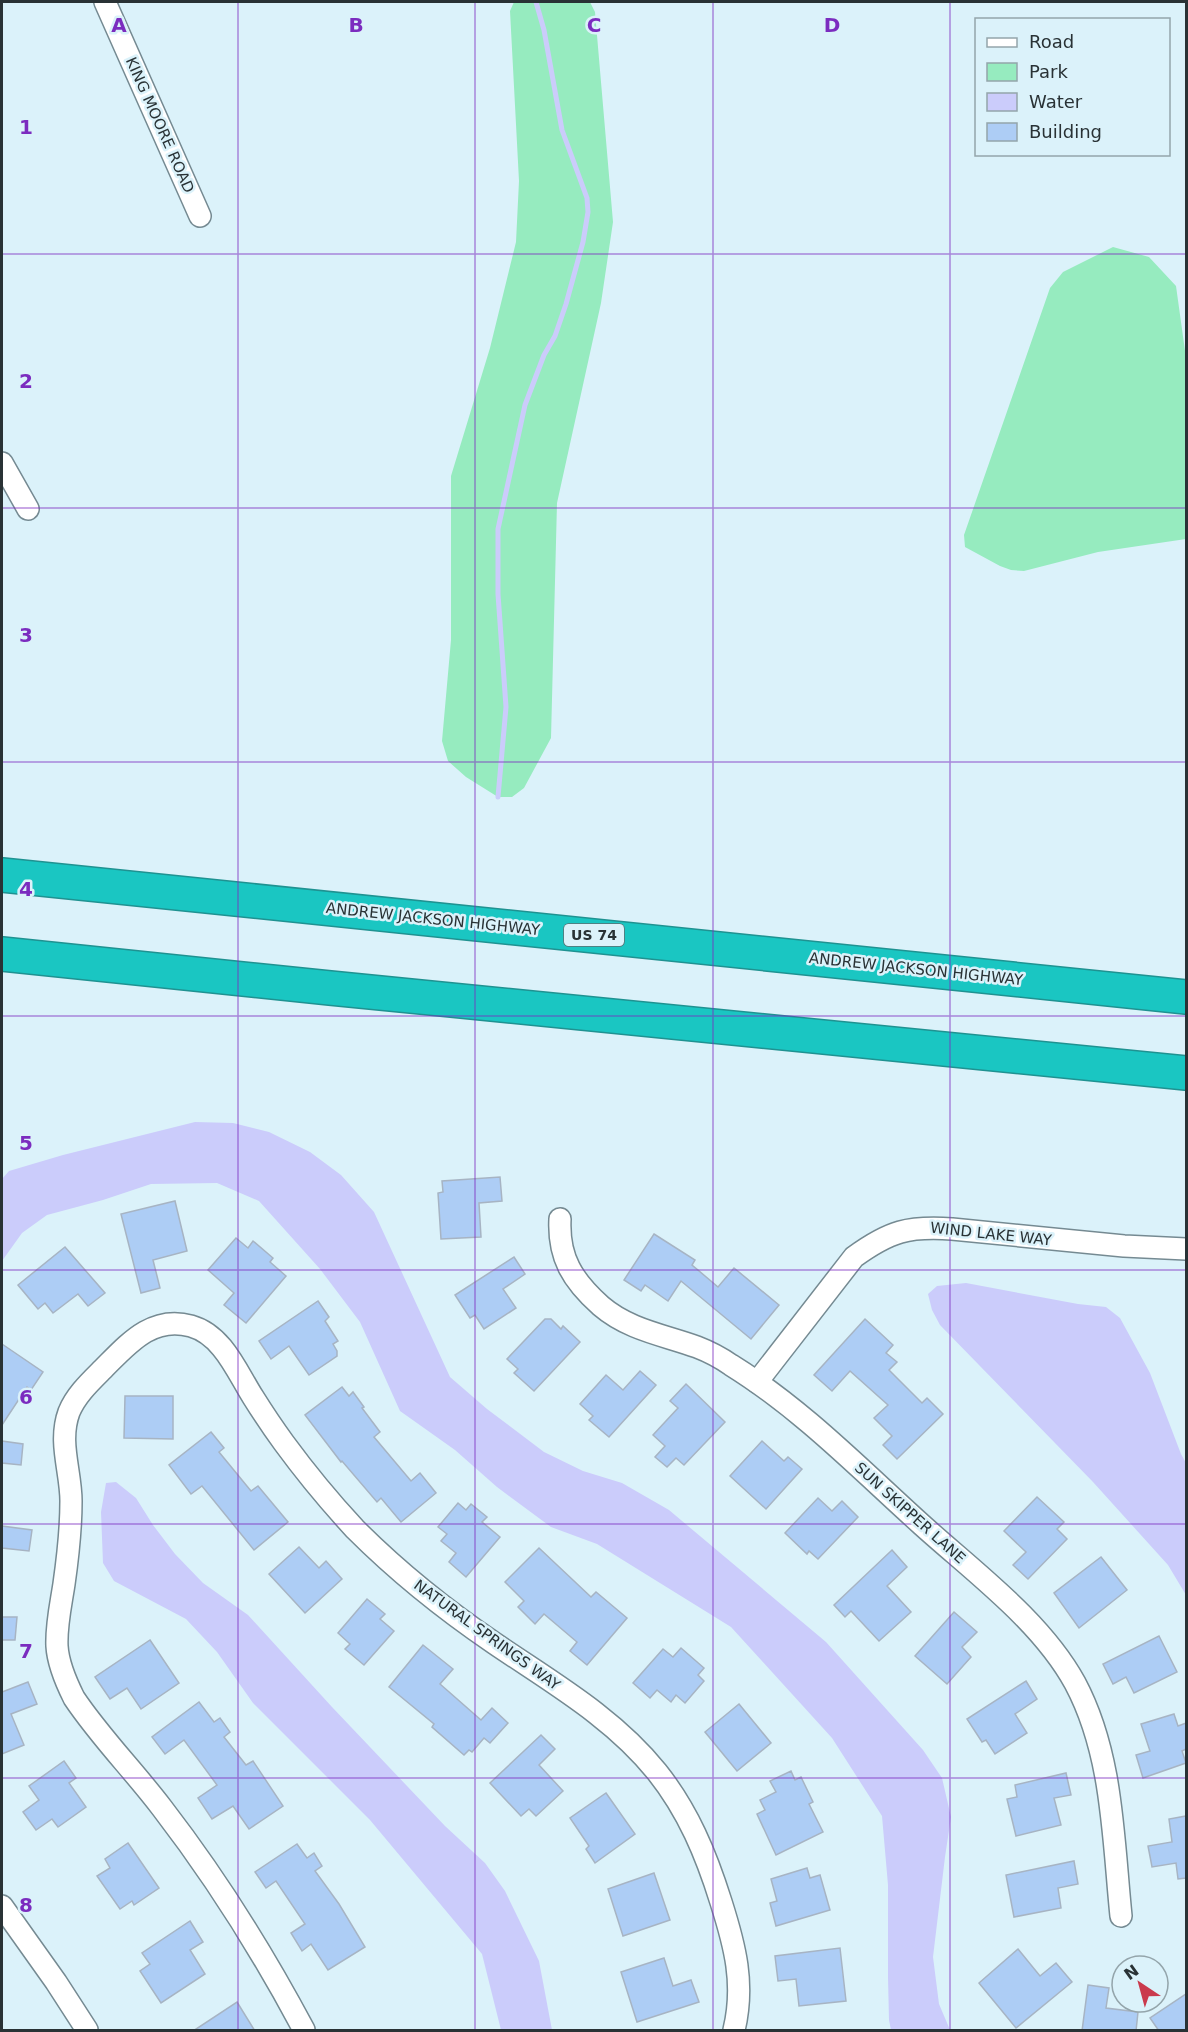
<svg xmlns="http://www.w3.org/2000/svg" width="1188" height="2032" font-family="'DejaVu Sans',sans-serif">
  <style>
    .green { fill: #96ebbf }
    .water { fill: #cbccfb }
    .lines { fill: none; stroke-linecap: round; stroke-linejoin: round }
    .stream { stroke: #cbccfb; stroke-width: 5 }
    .building { fill: #adcdf5; stroke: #a7b4c3; stroke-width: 1.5 }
    .minor-casing { stroke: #758a92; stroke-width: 24 }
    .motorway-casing { stroke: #1f9291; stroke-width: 36 }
    .minor { stroke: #fff; stroke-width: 21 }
    .motorway { stroke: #1ac6c2; stroke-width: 33 }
    .grid { fill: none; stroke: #7b2cbf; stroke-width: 1.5; stroke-opacity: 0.55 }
    .labels { text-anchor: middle; stroke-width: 5; stroke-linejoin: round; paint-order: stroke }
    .shield { fill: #dbf2fa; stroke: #5e6c70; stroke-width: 1.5 }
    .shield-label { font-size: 14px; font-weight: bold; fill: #293235 }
    .street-label { font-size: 15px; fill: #293235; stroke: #dbf2fa }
    .grid-label { font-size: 20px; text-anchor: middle; font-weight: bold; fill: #7b2cbf; stroke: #dbf2fa; stroke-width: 5; stroke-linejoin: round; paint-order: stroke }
  </style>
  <rect width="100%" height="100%" fill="#dbf2fa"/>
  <g class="green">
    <path d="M514,2H590L595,12L613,222L601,303L557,503L551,738L524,788L512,797H498L466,777L448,761L442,741L451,640V476L490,348L516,242L519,181L510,11Z"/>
    <path d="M1113,247L1149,257L1176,286L1186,358V539L1098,552L1024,571L1011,570L1000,566L965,547L964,535L1050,288L1063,272Z"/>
  </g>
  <g class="water">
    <path d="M195,1122L233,1123L269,1132L310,1152L341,1175L374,1212L450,1377L487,1409L544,1452L583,1471L622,1483L669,1510L826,1642L923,1750L942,1778L951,1817L945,1857L933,1957L939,2004L950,2030H891L889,2020L888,1977V1885L882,1816L832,1738L731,1627L597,1544L551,1527L497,1487L455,1450L400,1411L360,1322L320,1269L259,1201L217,1183L151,1184L103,1200L47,1215L22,1233L2,1261V1179L9,1171L63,1155Z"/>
    <path d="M966,1283L1078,1304L1106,1307L1120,1318L1150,1373L1181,1454L1186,1463V1595L1168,1565L1093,1482L940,1325L932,1310L928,1294L937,1286Z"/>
    <path d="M116,1482L136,1498L153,1525L175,1554L203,1583L248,1615L332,1707L445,1826L485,1863L505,1891L539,1961L552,2030H501L482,1954L370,1820L253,1703L217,1652L186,1619L114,1581L103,1563L101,1512L106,1483Z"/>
  </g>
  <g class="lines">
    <path class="stream" d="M498,797L506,707L498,594V529L525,405L544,355L555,336L566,304L583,242L588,212L587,198L562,130L544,30L536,2"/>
  </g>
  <g class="building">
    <path d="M500,1177L502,1201L479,1203L481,1237L441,1239L438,1193L443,1192L442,1181Z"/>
    <path d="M175,1201L187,1251L153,1260L160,1288L141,1293L121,1214Z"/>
    <path d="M654,1234L695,1260L692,1265L718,1287L734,1268L779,1305L751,1339L681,1281L668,1301L645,1285L641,1291L624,1280Z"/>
    <path d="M236,1238L248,1248L253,1241L273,1258L270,1262L286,1276L246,1323L224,1305L234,1293L208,1270Z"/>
    <path d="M65,1247L105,1293L88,1306L78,1294L53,1313L45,1303L38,1309L18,1285Z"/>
    <path d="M514,1257L525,1274L503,1289L516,1308L484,1329L475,1315L470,1318L455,1295Z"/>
    <path d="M318,1301L329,1317L325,1321L338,1341L333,1344L337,1351V1356L309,1375L289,1346L271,1359L259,1341Z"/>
    <path d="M545,1319H551L561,1329L563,1326L580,1342L534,1391L514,1373L518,1369L507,1359Z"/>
    <path d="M865,1319L893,1345L886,1353L897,1362L889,1370L922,1403L927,1398L943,1414L897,1459L883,1445L892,1436L874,1418L888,1405L850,1371L832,1391L814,1375Z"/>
    <path d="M2,1344L43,1372L31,1390L27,1387L2,1425Z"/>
    <path d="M640,1371L656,1385L609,1437L589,1420L593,1416L580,1404L606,1375L623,1390Z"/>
    <path d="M686,1384L725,1422L684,1465L676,1458L667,1467L655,1457L665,1446L653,1435L678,1408L670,1401Z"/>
    <path d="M342,1387L349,1396L353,1392L364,1407L362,1408L380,1432L374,1437L411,1481L420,1473L436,1493L401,1522L381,1498L377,1502L342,1461L341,1462L305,1415Z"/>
    <path d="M125,1396H173V1439L124,1438Z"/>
    <path d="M211,1432L224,1448L219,1452L251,1491L258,1486L288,1522L254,1550L202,1486L191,1494L169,1465Z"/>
    <path d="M2,1441L23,1444L21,1465L2,1463Z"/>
    <path d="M762,1441L784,1461L788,1457L802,1469L766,1509L730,1476Z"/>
    <path d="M1037,1497L1064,1522L1057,1529L1067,1539L1028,1579L1013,1565L1026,1552L1004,1531Z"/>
    <path d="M818,1498L832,1511L842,1501L858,1517L818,1559L809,1551L807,1554L785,1533Z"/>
    <path d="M458,1503L466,1510L471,1504L487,1517L482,1522L500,1537L466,1577L449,1562L456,1553L441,1541L447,1534L438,1527Z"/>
    <path d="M2,1526L32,1530L29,1551L2,1548Z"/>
    <path d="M299,1547L319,1568L326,1561L342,1579L305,1613L269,1574Z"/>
    <path d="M539,1548L591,1597L596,1592L627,1618L587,1665L570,1651L577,1642L544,1614L535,1624L518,1607L524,1601L505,1582Z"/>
    <path d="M892,1550L907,1567L887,1586L911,1612L879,1641L851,1611L845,1617L834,1605Z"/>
    <path d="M1101,1557L1127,1590L1079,1628L1054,1593Z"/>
    <path d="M367,1599L385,1614L380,1619L394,1631L364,1665L345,1649L350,1644L338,1633Z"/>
    <path d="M954,1612L977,1632L962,1647L971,1657L947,1684L915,1656Z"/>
    <path d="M2,1617H17L15,1640H2Z"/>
    <path d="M1159,1636L1177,1672L1134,1693L1126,1677L1113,1684L1103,1664Z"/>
    <path d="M150,1640L179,1683L141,1709L127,1688L110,1699L95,1677Z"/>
    <path d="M423,1645L453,1669L440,1684L481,1720L492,1708L508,1723L490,1743L484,1738L472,1752L469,1750L464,1755L432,1727L434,1724L389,1687Z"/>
    <path d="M681,1648L704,1668L698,1675L704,1681L685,1703L676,1695L671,1702L657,1690L650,1698L633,1683L663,1649L673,1657Z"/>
    <path d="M1026,1681L1037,1699L1015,1714L1027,1733L995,1754L986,1740L982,1742L967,1719Z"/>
    <path d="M28,1682L37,1704L11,1714L24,1745L2,1754V1692Z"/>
    <path d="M199,1702L214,1722L220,1718L230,1732L224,1737L246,1765L253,1761L283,1806L249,1829L233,1806L212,1819L198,1798L217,1785L184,1740L165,1754L152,1737Z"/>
    <path d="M739,1704L771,1743L737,1771L705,1732Z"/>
    <path d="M1174,1714L1178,1726L1186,1723V1749L1182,1751L1186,1763L1143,1778L1136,1755L1150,1751L1141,1724Z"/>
    <path d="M541,1735L555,1749L539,1765L563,1791L536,1816L529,1809L521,1816L490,1783Z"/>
    <path d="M64,1761L76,1778L69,1783L86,1807L58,1827L52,1819L36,1830L23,1812L39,1800L29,1786Z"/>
    <path d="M791,1771L795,1780L801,1777L813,1802L809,1804L823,1832L776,1855L757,1814L765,1810L760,1800L776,1792L770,1781Z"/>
    <path d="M1066,1773L1071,1795L1054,1798L1061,1825L1016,1836L1007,1799L1017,1797L1015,1785Z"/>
    <path d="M606,1793L635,1834L595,1863L586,1849L589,1846L570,1818Z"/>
    <path d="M1186,1816V1878L1178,1879L1176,1863L1152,1867L1148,1846L1172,1842L1169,1819Z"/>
    <path d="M128,1843L159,1888L134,1905L132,1901L120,1909L97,1876L110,1868L105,1859Z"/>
    <path d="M297,1844L307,1858L314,1853L322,1866L315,1871L339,1904L365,1947L328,1970L311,1944L302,1951L291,1933L305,1924L276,1881L266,1888L255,1872Z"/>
    <path d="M1074,1861L1078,1884L1058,1888L1061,1908L1014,1917L1006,1875Z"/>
    <path d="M807,1868L810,1878L820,1875L830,1910L776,1926L770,1903L777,1901L771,1879Z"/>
    <path d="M654,1873L670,1920L623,1936L608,1889Z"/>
    <path d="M190,1921L203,1942L190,1950L205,1974L161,2003L140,1971L150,1964L142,1953Z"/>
    <path d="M840,1948L846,2001L799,2006L796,1979L778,1981L775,1956Z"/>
    <path d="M1018,1949L1040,1976L1056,1963L1072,1982L1016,2028L979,1983Z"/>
    <path d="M664,1958L673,1986L691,1980L699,2002L637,2022L621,1972Z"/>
    <path d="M1088,1985L1109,1988L1106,2008L1138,2012L1136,2031H1082Z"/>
    <path d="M1186,1994V2031H1159L1150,2018Z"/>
    <path d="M237,2002L255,2031H193Z"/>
  </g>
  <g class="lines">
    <defs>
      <g id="minor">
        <path d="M105,2L200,216"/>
        <path d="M2,463L28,509"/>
        <path d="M560,1219C558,1258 573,1281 601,1306C629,1330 664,1335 697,1347C710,1352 721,1358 731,1365C802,1409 861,1470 922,1525C974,1572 1041,1621 1075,1683C1113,1754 1113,1838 1121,1916"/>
        <path d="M757,1382L854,1257C890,1231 908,1226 952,1229L1124,1246L1186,1249"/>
        <path d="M2,1906L56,1982L87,2030"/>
        <path d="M304,2030C263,1953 216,1878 162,1808C134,1771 100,1737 74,1698C66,1682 58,1664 57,1646C56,1625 61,1604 64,1584C68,1556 71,1529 71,1501C71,1471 58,1442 69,1412C76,1395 90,1382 103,1369C128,1344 152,1315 191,1326C223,1335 237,1372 253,1397C263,1413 273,1428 284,1443C306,1473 330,1502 355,1529C398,1572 444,1609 494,1643C551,1682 613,1717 657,1772C688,1811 706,1854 721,1902C735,1946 745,1984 734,2030"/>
      </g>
      <g id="motorway">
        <path d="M2,875L1186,997"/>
        <path d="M2,954L330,988L1186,1073"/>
      </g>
    </defs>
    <use href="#minor" class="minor-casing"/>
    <use href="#motorway" class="motorway-casing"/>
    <use href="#minor" class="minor"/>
    <use href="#motorway" class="motorway"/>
  </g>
  <path class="grid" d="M238,2V2030M475,2V2030M713,2V2030M950,2V2030M2,254H1186M2,508H1186M2,762H1186M2,1016H1186M2,1270H1186M2,1524H1186M2,1778H1186"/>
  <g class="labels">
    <rect class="shield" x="564" y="924" width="60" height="22" rx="4.5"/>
    <g class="shield-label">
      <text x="594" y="940">US 74</text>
    </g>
    <g class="street-label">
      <text transform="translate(160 125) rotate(66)" y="5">KING MOORE ROAD</text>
      <text transform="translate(433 919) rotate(6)" y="5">ANDREW JACKSON HIGHWAY</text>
      <text transform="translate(916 969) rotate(6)" y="5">ANDREW JACKSON HIGHWAY</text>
      <text transform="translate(991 1234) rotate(6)" y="5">WIND LAKE WAY</text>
      <text transform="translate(910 1513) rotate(42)" y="5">SUN SKIPPER LANE</text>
      <text transform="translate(487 1635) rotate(36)" y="5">NATURAL SPRINGS WAY</text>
    </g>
  </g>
  <g class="grid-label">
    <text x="119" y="32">A</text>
    <text x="356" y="32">B</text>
    <text x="594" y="32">C</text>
    <text x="832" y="32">D</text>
    <text x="26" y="134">1</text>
    <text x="26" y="388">2</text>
    <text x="26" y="642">3</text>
    <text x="26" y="896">4</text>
    <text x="26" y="1150">5</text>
    <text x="26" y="1404">6</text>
    <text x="26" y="1658">7</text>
    <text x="26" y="1912">8</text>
  </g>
  <rect width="1188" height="2032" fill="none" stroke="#293235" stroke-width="6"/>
  <rect x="975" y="18" width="195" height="138" fill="#dbf2fa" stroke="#94a5ab" stroke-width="1.5"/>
  <rect x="987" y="38" width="30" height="9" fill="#ffffff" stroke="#94a5ab" stroke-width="1.5"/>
  <text x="1029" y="48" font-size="18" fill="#293235">Road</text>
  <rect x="987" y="63" width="30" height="18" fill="#96ebbf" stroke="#94a5ab" stroke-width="1.5"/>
  <text x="1029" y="78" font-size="18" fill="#293235">Park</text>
  <rect x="987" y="93" width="30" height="18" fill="#cbccfb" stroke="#94a5ab" stroke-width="1.5"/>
  <text x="1029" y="108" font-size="18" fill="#293235">Water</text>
  <rect x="987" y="123" width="30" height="18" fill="#adcdf5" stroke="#94a5ab" stroke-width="1.5"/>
  <text x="1029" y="138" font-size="18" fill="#293235">Building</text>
  <g transform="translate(1140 1984) rotate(324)"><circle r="28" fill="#dbf2fa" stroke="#94a5ab" stroke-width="1.5"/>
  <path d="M0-4.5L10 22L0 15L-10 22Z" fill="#ca3a4d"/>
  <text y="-9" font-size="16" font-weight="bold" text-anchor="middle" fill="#293235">N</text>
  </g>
</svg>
